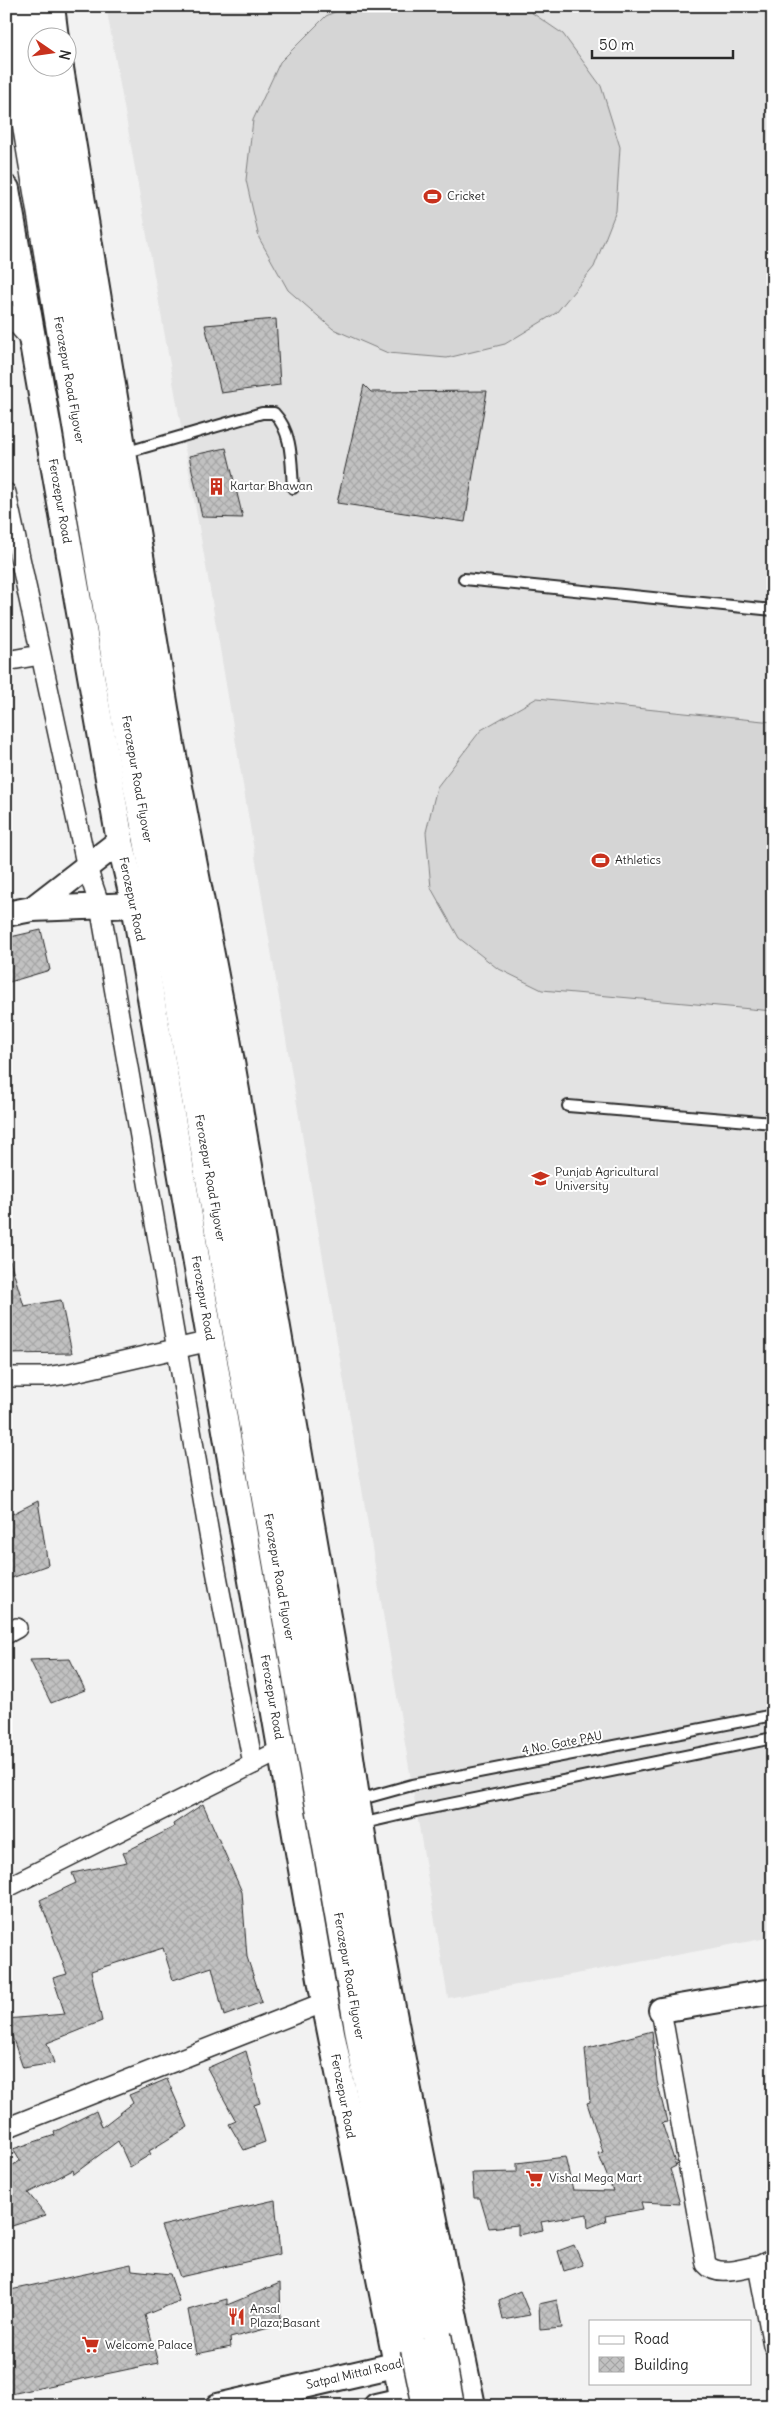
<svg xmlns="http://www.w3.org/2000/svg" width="779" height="2412" font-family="Delius,sans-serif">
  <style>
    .built { fill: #e3e3e3 }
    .pitch { fill: #d5d5d5; stroke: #808080 }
    .building { fill: url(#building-cross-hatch); stroke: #2b2b2b }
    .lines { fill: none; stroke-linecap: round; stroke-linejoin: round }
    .service-casing { stroke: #2b2b2b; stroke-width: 14 }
    .minor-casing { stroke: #2b2b2b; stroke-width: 22 }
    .tertiary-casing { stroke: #2b2b2b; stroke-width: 28 }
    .secondary-casing { stroke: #2b2b2b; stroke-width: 30 }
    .primary-casing { stroke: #2b2b2b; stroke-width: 31 }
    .service { stroke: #fff; stroke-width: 10 }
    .minor { stroke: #fff; stroke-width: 19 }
    .tertiary { stroke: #fff; stroke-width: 24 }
    .secondary { stroke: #fff; stroke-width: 26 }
    .primary { stroke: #fff; stroke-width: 28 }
    .primary-bridge-casing { stroke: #2b2b2b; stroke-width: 31; stroke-linecap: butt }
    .primary-bridge { stroke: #fff; stroke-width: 28 }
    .labels { text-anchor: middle; stroke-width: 4; stroke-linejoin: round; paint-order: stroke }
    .poi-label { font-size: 12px; fill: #2b2b2b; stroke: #fff; text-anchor: start }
    .street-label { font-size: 12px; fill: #2b2b2b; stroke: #fff }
  </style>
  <defs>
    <pattern id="building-cross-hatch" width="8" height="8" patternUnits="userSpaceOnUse" patternTransform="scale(1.25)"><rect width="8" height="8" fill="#c1c1c1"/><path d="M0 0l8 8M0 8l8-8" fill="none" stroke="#a6a6a6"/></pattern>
  </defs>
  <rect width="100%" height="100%" fill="#f2f2f2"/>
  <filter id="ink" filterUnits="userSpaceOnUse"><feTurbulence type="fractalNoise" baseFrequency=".02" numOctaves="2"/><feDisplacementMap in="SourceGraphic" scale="10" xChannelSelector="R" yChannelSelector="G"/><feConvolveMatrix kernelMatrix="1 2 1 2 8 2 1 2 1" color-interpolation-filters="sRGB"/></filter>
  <g filter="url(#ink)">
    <path class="built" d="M106,6H773V1937L448,1998L207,572Z"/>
    <g class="pitch">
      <path d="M347,6H522L563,34L601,86L620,147L616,211L594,267L556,313L505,344L447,358L388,353L333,329L288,290L259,238L246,180L253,120L280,62L326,16Z"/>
      <path d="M537,698L773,722V1011L542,990L497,968L459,938L431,888L426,832L437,787L481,730Z"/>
    </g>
    <g class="building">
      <path d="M276,319L280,385L221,393L205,325Z"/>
      <path d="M364,385L371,392L487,391L465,522L337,503Z"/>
      <path d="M226,448L243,518L202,517L189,456Z"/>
      <path d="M41,930L50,970L6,983V938Z"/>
      <path d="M6,1261H10L24,1306L61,1300L72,1353L6,1354Z"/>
      <path d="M38,1501L48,1565L6,1580V1517Z"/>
      <path d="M70,1659L85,1690L51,1703L30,1660Z"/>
      <path d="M203,1804L242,1892L247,1957L262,2002L224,2016L212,1967L173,1980L163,1948L91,1971L102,2021L47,2043L54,2063L23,2068L6,2019L65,2014L53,1978L67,1974L40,1900L76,1883L72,1873L127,1862L123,1853L174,1827L173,1824Z"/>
      <path d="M652,2031L657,2081L667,2122L662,2123L676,2166L670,2169L680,2204L641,2202L643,2209L605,2216L606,2221L588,2228L587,2214L541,2222L543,2230L518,2235V2225L489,2228L480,2198H474L472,2173L517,2172V2163L565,2157L573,2190L613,2191L598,2153L603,2152L587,2103L590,2102L585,2049Z"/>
      <path d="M246,2051L260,2103L254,2105L265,2142L244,2150L229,2124L236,2121L207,2068Z"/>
      <path d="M167,2079L188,2127L149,2151L151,2154L130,2167L118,2141L74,2174L73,2170L28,2193L46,2215L6,2228V2169L20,2161L13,2149L55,2135L54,2132L96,2111L102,2127L133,2103L129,2095Z"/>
      <path d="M275,2200L280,2254L180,2277L161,2226Z"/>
      <path d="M574,2245L583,2265L564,2271L558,2251Z"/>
      <path d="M131,2264L132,2270L170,2274L179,2301L145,2315L158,2363L6,2395V2291Z"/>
      <path d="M280,2283L281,2325L230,2338L231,2347L196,2354L188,2310L227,2299V2305Z"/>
      <path d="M520,2291L530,2315L503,2320L499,2300Z"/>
      <path d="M557,2300L562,2328L540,2330L539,2304Z"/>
    </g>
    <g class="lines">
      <defs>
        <g id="service">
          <path d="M124,453L262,413H274C293,433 291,462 293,488"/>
          <path d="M464,579L773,610"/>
          <path d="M568,1106L773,1123"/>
          <path d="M358,1800L412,1785L773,1715"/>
          <path d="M360,1824L416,1811L773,1738"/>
        </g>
        <g id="minor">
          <path d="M6,312L32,341"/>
          <path d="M6,493L87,868L100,906L209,1534L253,1764"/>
          <path d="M6,661L40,655"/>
          <path d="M6,1377H46L66,1374L210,1341"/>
          <path d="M6,1634L17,1628"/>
          <path d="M6,1888L281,1750"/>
          <path d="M661,2010L706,2264C718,2278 742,2268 758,2266"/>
          <path d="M6,2128L325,2002"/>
          <path d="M773,2259L758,2266L773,2345"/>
        </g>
        <g id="tertiary">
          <path d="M32,909L120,841"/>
          <path d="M6,914L32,909L135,905"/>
          <path d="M661,2010L773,1991"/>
          <path d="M218,2406L416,2360"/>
          <path d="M376,2406L420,2396"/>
        </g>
        <g id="secondary">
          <path d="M51,6L55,38"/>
          <path d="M60,68L171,745L227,1039L345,1721C376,1951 426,2179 472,2406"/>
          <path d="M6,189L120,841L135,905L325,2002L397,2364L403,2406"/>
        </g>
        <g id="primary">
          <path d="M7,6L134,768L178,996L415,2349"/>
          <path d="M32,6L38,41"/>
          <path d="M42,68L69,246L151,741L261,1328L312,1646L437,2335"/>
        </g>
      </defs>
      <use href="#service" class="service-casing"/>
      <use href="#minor" class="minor-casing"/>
      <use href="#tertiary" class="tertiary-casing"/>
      <use href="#secondary" class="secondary-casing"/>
      <use href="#primary" class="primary-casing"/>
      <use href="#service" class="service"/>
      <use href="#minor" class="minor"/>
      <use href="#tertiary" class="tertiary"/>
      <use href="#secondary" class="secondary"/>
      <use href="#primary" class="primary"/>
      <defs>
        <g id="primary-bridge">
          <path d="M437,2335L450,2406"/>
          <path d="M415,2349L427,2406"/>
        </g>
      </defs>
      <use href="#primary-bridge" class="primary-bridge-casing"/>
      <use href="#primary-bridge" class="primary-bridge"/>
    </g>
  </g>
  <defs>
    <symbol id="stadium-bare" viewBox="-9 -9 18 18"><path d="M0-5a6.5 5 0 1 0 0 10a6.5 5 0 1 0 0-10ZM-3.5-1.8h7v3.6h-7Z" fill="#c8321e" stroke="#fff" stroke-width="2.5" paint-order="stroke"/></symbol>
    <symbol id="building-bare" viewBox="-9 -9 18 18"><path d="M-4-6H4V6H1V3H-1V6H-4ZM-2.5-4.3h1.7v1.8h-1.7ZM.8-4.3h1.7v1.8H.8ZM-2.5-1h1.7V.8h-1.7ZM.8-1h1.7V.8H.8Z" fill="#c8321e" stroke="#fff" stroke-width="2.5" paint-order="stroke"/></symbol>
    <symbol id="university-bare" viewBox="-9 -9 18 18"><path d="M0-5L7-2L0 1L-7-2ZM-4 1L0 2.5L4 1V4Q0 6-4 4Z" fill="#c8321e" stroke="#fff" stroke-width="2.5" paint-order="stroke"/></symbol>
    <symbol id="supermarket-bare" viewBox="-9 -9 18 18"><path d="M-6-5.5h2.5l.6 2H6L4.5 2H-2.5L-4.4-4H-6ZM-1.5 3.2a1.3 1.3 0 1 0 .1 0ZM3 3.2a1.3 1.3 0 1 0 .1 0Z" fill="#c8321e" stroke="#fff" stroke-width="2.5" paint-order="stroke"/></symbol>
    <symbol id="restaurant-bare" viewBox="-9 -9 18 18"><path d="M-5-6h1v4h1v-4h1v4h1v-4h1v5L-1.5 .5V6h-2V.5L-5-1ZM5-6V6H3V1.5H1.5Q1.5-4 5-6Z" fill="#c8321e" stroke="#fff" stroke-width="2.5" paint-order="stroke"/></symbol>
  </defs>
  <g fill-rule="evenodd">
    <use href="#stadium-bare" x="420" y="184" width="25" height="25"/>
    <use href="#building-bare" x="204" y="474" width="25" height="25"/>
    <use href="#stadium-bare" x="588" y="848" width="25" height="25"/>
    <use href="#university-bare" x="528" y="1166" width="25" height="25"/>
    <use href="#supermarket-bare" x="522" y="2166" width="25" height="25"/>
    <use href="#restaurant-bare" x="224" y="2304" width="25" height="25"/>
    <use href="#supermarket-bare" x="78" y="2332" width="25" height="25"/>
  </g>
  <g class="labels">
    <g class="poi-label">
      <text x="447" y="200">Cricket</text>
      <text x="230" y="490">Kartar Bhawan</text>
      <text x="615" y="864">Athletics</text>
      <text x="555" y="1176">Punjab Agricultural<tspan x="555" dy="14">University</tspan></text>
      <text x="549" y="2182">Vishal Mega Mart</text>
      <text x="250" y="2313">Ansal<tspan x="250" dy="14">Plaza;Basant</tspan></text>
      <text x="105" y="2349">Welcome Palace</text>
    </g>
    <g class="street-label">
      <text transform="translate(69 380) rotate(80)" y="4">Ferozepur Road Flyover</text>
      <text transform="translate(60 501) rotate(80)" y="4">Ferozepur Road</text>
      <text transform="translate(137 779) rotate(80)" y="4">Ferozepur Road Flyover</text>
      <text transform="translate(132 899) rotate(78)" y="4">Ferozepur Road</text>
      <text transform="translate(210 1178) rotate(80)" y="4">Ferozepur Road Flyover</text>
      <text transform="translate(203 1298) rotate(80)" y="4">Ferozepur Road</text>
      <text transform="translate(279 1577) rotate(80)" y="4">Ferozepur Road Flyover</text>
      <text transform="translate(272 1697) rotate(80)" y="4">Ferozepur Road</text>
      <text transform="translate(562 1743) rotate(-11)" y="4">4 No. Gate PAU</text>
      <text transform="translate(349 1976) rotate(80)" y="4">Ferozepur Road Flyover</text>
      <text transform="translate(343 2096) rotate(79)" y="4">Ferozepur Road</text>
      <text transform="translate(354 2374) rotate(-13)" y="4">Satpal Mittal Road</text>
    </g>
  </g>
  <rect width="779" height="2412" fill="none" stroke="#fff" stroke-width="25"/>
  <rect x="12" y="12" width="754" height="2387" fill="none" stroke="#2b2b2b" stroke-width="2" filter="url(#ink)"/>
  <rect x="589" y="2320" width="162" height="65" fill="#ffffff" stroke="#aaaaaa"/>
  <rect x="599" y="2336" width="25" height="8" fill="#ffffff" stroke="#aaaaaa"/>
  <text x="634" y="2344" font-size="15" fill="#2b2b2b">Road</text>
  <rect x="599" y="2357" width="25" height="15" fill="url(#building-cross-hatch)" stroke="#aaaaaa"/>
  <text x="634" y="2370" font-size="15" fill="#2b2b2b">Building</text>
  <g transform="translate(52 52) rotate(103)"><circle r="24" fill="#ffffff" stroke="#aaaaaa"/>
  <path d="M0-4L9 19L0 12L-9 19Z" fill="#c8321e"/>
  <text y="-8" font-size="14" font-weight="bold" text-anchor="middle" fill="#2b2b2b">N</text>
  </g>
  <path d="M592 50v8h141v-8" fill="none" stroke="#2b2b2b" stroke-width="2.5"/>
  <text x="599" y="50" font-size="15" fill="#2b2b2b" stroke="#ffffff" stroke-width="4" paint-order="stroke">50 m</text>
</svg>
